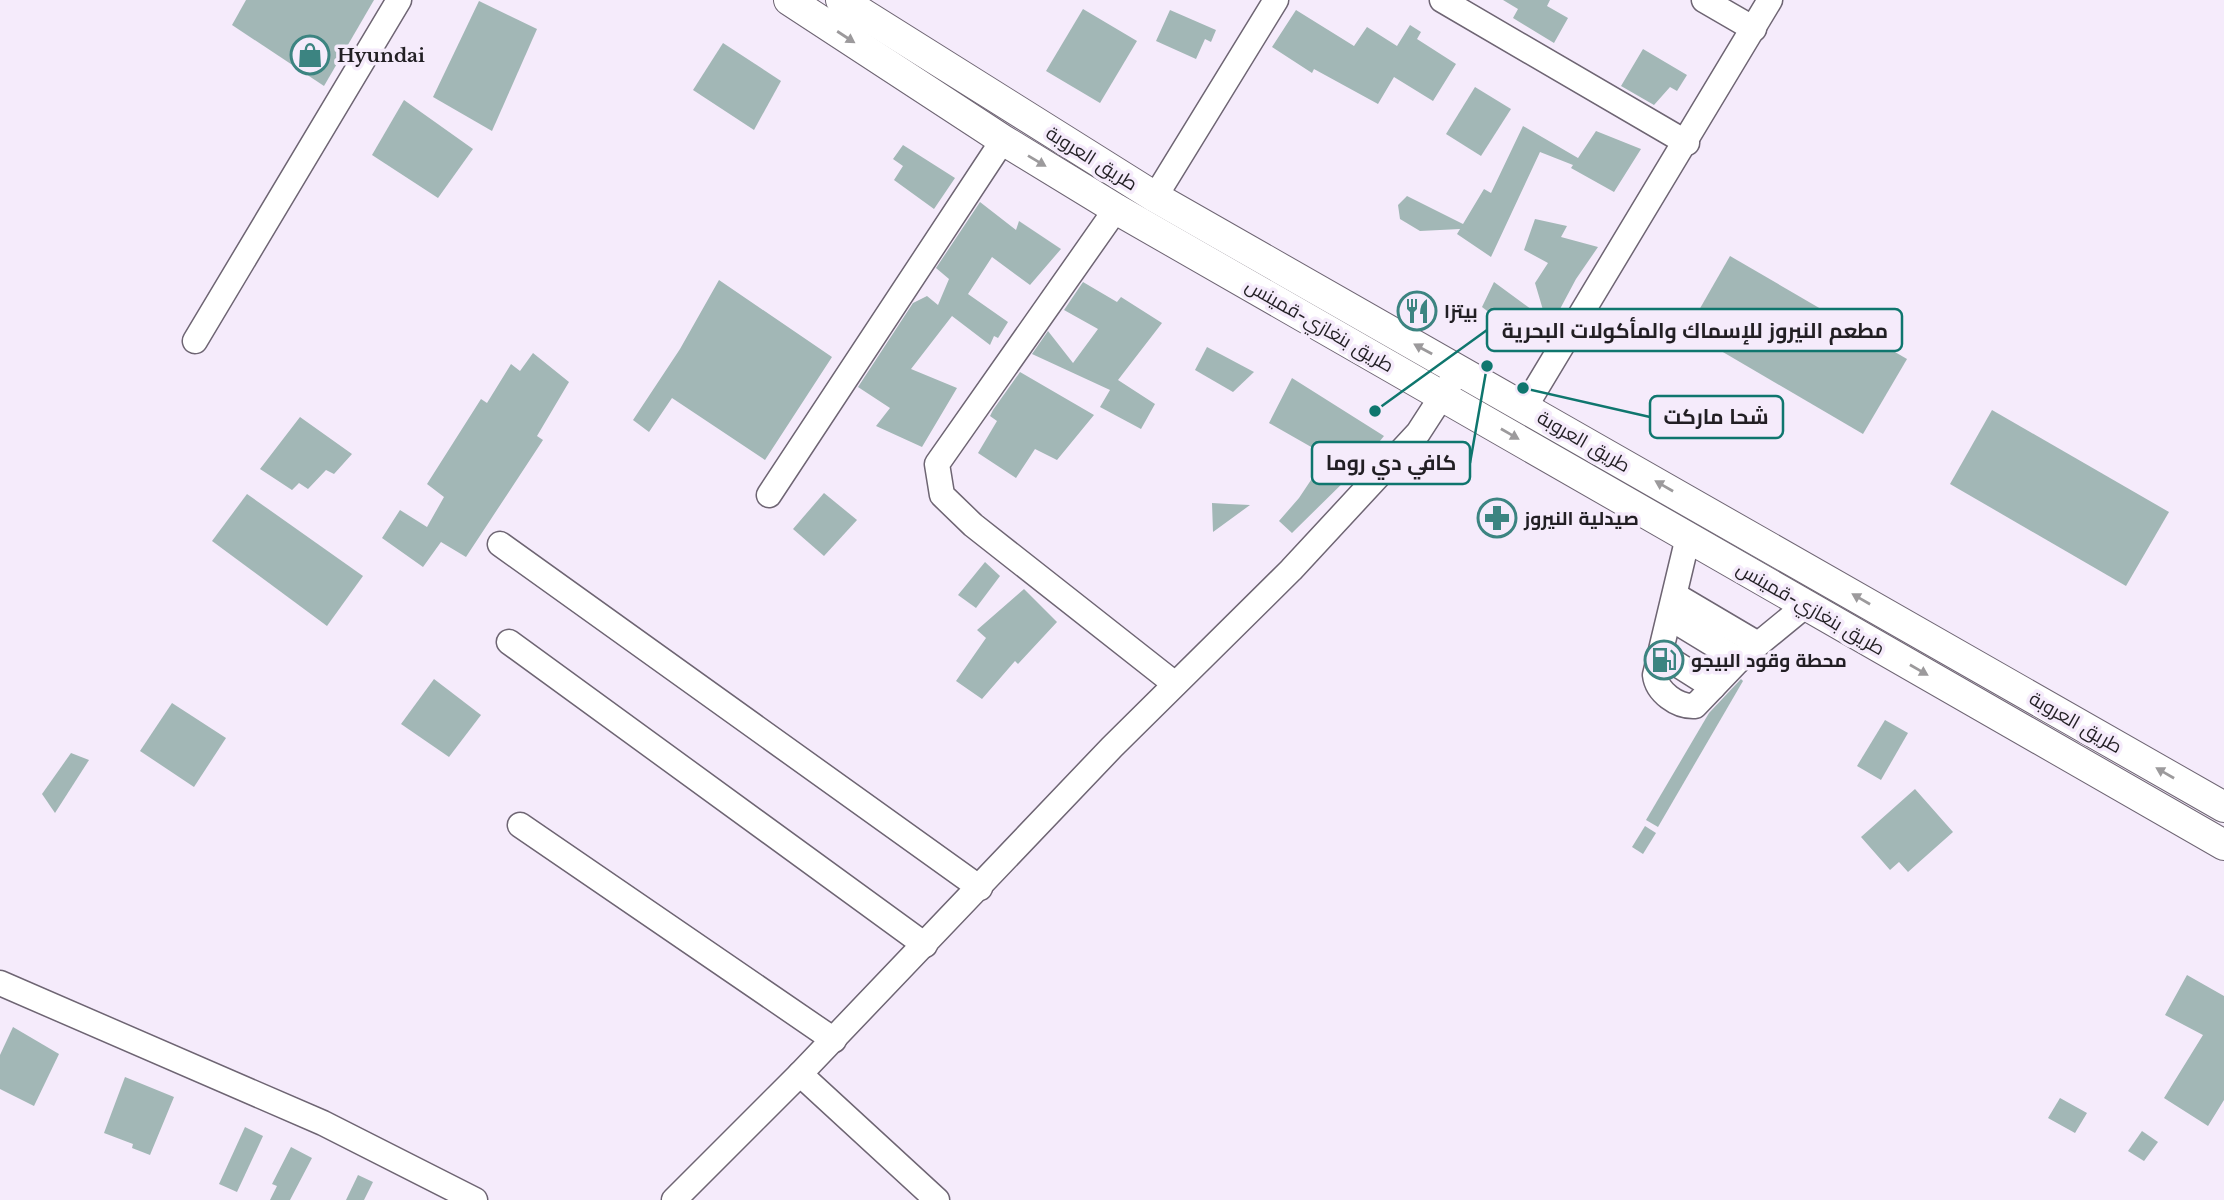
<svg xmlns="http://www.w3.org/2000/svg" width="2224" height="1200" font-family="'Libre Baskerville',Cairo,serif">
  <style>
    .building { fill: #a2b7b6 }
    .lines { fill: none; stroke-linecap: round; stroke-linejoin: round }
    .minor-casing { stroke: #6e6573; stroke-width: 27 }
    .major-casing { stroke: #6e6573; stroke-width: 32 }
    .minor { stroke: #fff; stroke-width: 24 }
    .major { stroke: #fff; stroke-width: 30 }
    .oneway { fill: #9c9a9c }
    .labels { text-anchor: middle; stroke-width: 7; stroke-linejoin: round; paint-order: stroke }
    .poi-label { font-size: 19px; font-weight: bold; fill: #221f24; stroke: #f5ebfb; text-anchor: start }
    .street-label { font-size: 19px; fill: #221f24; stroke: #f5ebfb }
    .leader { fill: none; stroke: #0f766e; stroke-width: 2.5 }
    .callout-dot { fill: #0f766e; stroke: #f5ebfb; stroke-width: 2.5 }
    .callout { fill: #f5ebfb; stroke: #0f766e; stroke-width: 2.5 }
    .callout-label { font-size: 21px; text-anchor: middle; font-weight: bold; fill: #221f24 }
  </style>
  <rect width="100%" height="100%" fill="#f5ebfb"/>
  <g class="building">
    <path d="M246,0H374L324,86L232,25Z"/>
    <path d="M1503,0H1550L1547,6L1568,18L1554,43L1513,18L1518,9Z"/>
    <path d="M479,1L537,29L492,131L433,97Z"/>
    <path d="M1083,9L1137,41L1100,103L1046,71Z"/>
    <path d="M1170,10L1216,30L1211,42L1205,39L1196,59L1156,41Z"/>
    <path d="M1296,10L1354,46L1367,27L1397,46L1410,25L1421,32L1417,39L1456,64L1433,101L1394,77L1378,104L1314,69L1312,73L1272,47Z"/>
    <path d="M723,43L781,81L754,130L693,90Z"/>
    <path d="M1643,49L1687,75L1677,91L1670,87L1654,105L1621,86Z"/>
    <path d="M1475,87L1511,109L1481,156L1446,134Z"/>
    <path d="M404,100L473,149L438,198L372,155Z"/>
    <path d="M1523,126L1578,158L1596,131L1641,149L1614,192L1571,168L1573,165L1540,152L1491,257L1457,234L1460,229L1420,231L1400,219L1398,205L1407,196L1463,224L1484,189L1491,193Z"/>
    <path d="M903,145L955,178L934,209L894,180L903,166L893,159Z"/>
    <path d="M980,202L1016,230L1019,221L1061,249L1030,285L992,257L968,294L1008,322L998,338L994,336L990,345L952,316L911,369L957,388L922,447L876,426L890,408L858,387L913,303L927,296L938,305L949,279L936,268Z"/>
    <path d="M1535,219L1567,226L1561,237L1598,247L1576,279L1544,339L1508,314L1503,323L1482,307L1494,282L1546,320L1535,283L1548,263L1524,250Z"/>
    <path d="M1730,256L1907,359L1863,434L1687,331Z"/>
    <path d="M719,280L832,357L765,460L672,398L649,432L633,420L680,349Z"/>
    <path d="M1083,282L1117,302L1121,297L1162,323L1118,380L1155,404L1141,429L1100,407L1110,390L1032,354L1048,331L1073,363L1098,329L1064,310Z"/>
    <path d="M1207,347L1254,372L1233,392L1195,370Z"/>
    <path d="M533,353L569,382L537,436L543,440L466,557L441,542L423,567L382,538L400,510L427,527L444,497L427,484L481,399L487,403L511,364L520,371Z"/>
    <path d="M1020,372L1094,415L1057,460L1035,449L1016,478L978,453L997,421L990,416L993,410Z"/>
    <path d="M1292,378L1384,436L1357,469L1292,533L1279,521L1299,498L1327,456L1269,423Z"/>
    <path d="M1992,410L2169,512L2126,586L1950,484Z"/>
    <path d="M300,417L352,454L334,474L326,470L308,489L299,483L292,490L260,469Z"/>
    <path d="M824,493L857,520L824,556L793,529Z"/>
    <path d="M247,494L363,576L327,626L212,541Z"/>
    <path d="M1212,503L1229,504L1250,505L1213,532Z"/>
    <path d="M985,562L1000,576L976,608L958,595Z"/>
    <path d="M1024,589L1057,622L1018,664L1015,661L982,699L956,681L986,638L977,630Z"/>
    <path d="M434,679L481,715L449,757L401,724Z"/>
    <path d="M1741,679L1743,681L1658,827L1646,820L1709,713Z"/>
    <path d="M172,703L226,738L194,787L140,751Z"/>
    <path d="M1885,720L1908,733L1881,780L1857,766Z"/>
    <path d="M71,753L89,760L55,813L42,794Z"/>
    <path d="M1915,789L1953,832L1908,872L1899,862L1890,870L1861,837Z"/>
    <path d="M1645,826L1656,833L1643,854L1632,847Z"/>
    <path d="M2187,975L2224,996V1100L2208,1126L2164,1098L2203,1035L2165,1015Z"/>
    <path d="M13,1027L59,1054L34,1106L0,1089V1055Z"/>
    <path d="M125,1077L174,1097L150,1155L132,1148L133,1144L104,1133Z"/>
    <path d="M2060,1098L2087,1113L2075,1133L2048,1118Z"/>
    <path d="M245,1127L263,1136L237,1192L219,1184Z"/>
    <path d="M2142,1131L2158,1142L2144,1161L2128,1151Z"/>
    <path d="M291,1147L312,1158L290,1200H270L277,1186L272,1184Z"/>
    <path d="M358,1175L373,1182L364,1200H346Z"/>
  </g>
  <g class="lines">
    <defs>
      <g id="minor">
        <path d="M1442,0L1687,143"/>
        <path d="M1704,0L1754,29"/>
        <path d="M1155,197L1276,0"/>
        <path d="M1116,209L937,464L942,495L973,525L1175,684"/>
        <path d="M195,341L399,0"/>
        <path d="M1525,407L1770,0"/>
        <path d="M769,495L1003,140"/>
        <path d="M1688,537L1655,675C1657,692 1677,707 1695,706L1739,660L1806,605"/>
        <path d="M500,544L980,888"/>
        <path d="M1675,595L1758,644"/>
        <path d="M1670,618L1739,660"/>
        <path d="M509,642L925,945"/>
        <path d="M1661,654L1713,687"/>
        <path d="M520,825L834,1040"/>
        <path d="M0,983L323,1123L475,1200"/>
        <path d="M800,1074L937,1200"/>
        <path d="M674,1200L800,1074L1112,747L1291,570L1418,433L1451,382"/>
      </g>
      <g id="major">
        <path d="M789,0L1003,140L1116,209L2224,845"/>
        <path d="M841,0L1155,197L2224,807"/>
      </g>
    </defs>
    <use href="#minor" class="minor-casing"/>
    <use href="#major" class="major-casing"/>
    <use href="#minor" class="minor"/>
    <use href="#major" class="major"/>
  </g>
  <defs><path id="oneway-solid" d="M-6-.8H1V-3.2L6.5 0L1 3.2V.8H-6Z" transform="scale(1.75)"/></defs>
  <g class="oneway">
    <use href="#oneway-solid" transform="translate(846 37) rotate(33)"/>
    <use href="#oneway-solid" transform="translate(1037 161) rotate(31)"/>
    <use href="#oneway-solid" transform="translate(1423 349) rotate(-151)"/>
    <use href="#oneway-solid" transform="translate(1510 434) rotate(30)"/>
    <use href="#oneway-solid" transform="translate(1664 486) rotate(-150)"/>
    <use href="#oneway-solid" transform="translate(1861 599) rotate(-150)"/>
    <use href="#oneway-solid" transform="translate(1919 670) rotate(30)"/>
    <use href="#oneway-solid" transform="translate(2165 773) rotate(-150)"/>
  </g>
  <defs>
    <symbol id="shop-ring" viewBox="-11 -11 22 22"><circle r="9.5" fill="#f5ebfb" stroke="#3c8481" stroke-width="1.5"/><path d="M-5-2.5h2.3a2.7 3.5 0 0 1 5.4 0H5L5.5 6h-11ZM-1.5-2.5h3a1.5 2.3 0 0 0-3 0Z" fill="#3c8481"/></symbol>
    <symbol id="restaurant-ring" viewBox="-11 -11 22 22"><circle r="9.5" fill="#f5ebfb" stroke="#3c8481" stroke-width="1.5"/><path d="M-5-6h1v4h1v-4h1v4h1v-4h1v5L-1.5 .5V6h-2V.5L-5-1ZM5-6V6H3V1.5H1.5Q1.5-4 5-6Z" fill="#3c8481"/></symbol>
    <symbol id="pharmacy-ring" viewBox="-11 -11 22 22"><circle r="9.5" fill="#f5ebfb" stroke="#3c8481" stroke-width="1.5"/><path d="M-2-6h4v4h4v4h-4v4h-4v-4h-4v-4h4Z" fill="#3c8481"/></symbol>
    <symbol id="fuel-ring" viewBox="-11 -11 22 22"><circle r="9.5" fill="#f5ebfb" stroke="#3c8481" stroke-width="1.5"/><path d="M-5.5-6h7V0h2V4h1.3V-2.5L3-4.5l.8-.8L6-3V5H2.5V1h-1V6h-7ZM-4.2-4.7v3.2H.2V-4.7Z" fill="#3c8481"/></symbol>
  </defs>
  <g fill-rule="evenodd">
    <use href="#shop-ring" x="288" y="33" width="44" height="44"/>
    <use href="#restaurant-ring" x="1395" y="289" width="44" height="44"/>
    <use href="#pharmacy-ring" x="1475" y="496" width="44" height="44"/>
    <use href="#fuel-ring" x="1642" y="638" width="44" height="44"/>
  </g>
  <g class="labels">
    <g class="poi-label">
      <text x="337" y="62">Hyundai</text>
      <text x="1444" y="318">بيتزا</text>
      <text x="1524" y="525">صيدلية النيروز</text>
      <text x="1691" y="667">محطة وقود البيجو</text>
    </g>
    <g class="street-label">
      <text transform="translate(1092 158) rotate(32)" y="7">طريق العروبة</text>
      <text transform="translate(1320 325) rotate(30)" y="7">طريق بنغازي-قمينس</text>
      <text transform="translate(1584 441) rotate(30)" y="7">طريق العروبة</text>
      <text transform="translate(1811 608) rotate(30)" y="7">طريق بنغازي-قمينس</text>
      <text transform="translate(2076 722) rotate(30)" y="7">طريق العروبة</text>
    </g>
  </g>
  <path class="leader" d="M1375 411L1487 330M1523 388L1650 417M1487 366L1470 463"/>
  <g class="callout-dot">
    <circle cx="1375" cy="411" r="7"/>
    <circle cx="1523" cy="388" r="7"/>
    <circle cx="1487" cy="366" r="7"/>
  </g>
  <g class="callout">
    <rect x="1487" y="309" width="415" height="42" rx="7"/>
    <rect x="1650" y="396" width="133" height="42" rx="7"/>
    <rect x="1312" y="442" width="158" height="42" rx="7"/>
  </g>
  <g class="callout-label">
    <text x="1695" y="338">مطعم النيروز للإسماك والمأكولات البحرية</text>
    <text x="1716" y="424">شحا ماركت</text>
    <text x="1391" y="470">كافي دي روما</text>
  </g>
</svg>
